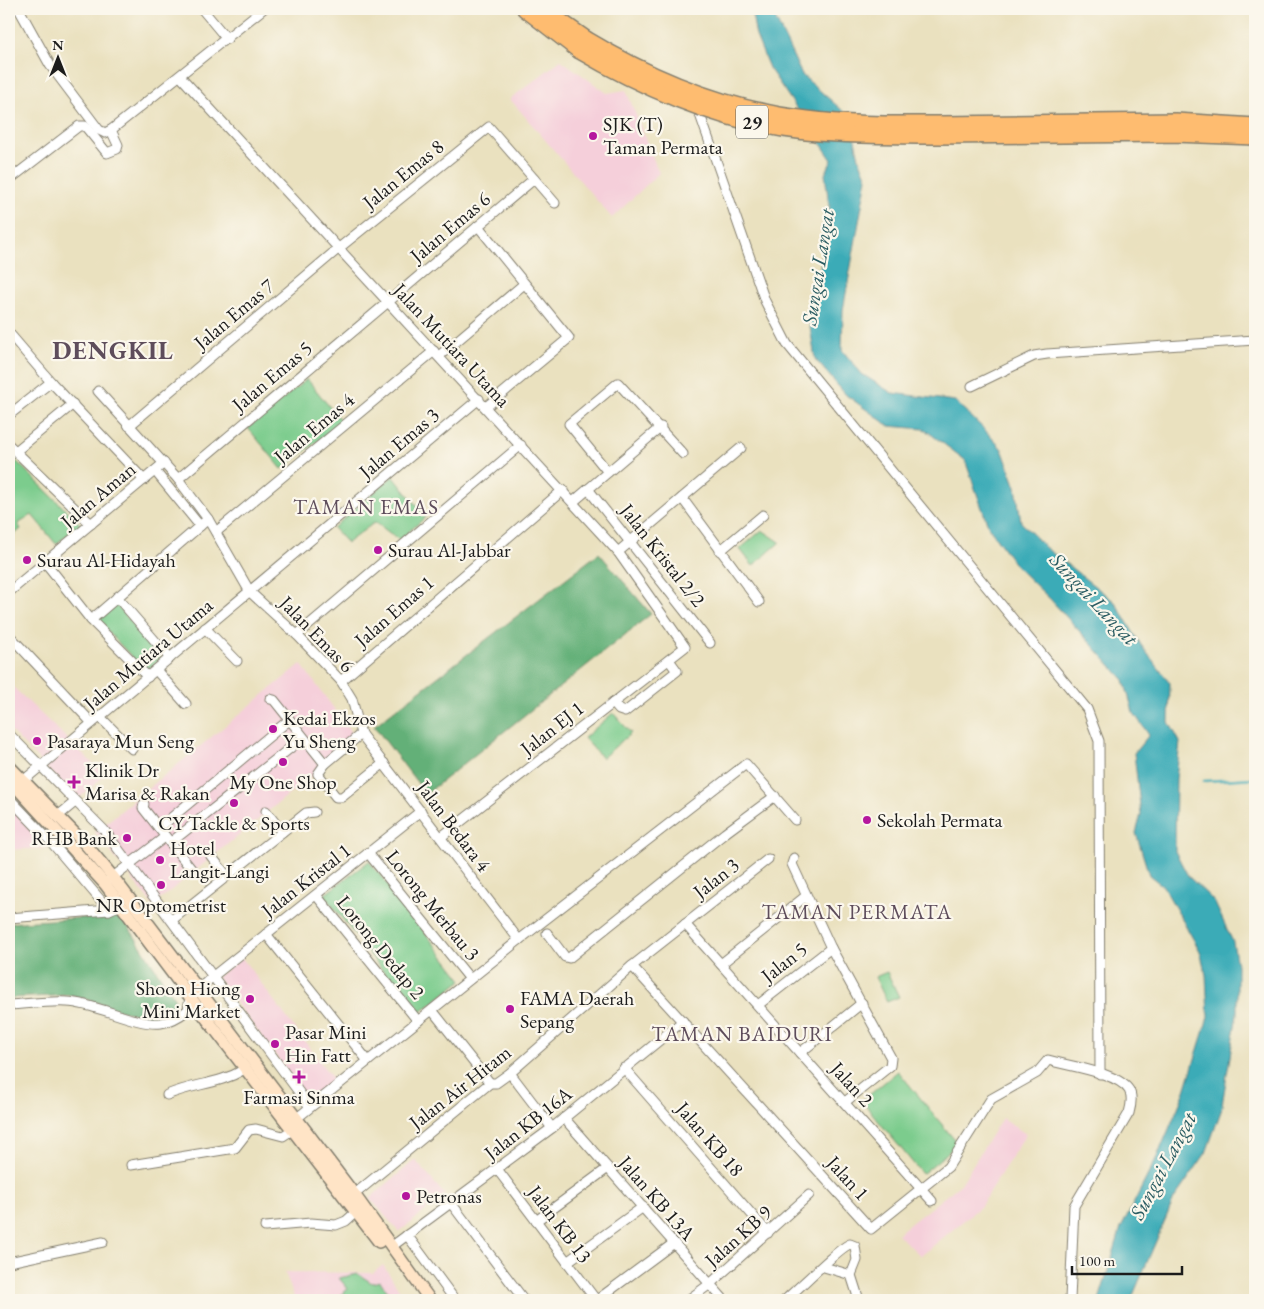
<svg xmlns="http://www.w3.org/2000/svg" width="1264" height="1309" font-family="'EB Garamond',serif">
  <style>
    .built { fill: #f5cfda }
    .green { fill: #7bcc8d; stroke: #4c7454 }
    .forest { fill: #64b078; stroke: #40664a }
    .water { fill: #3babb7; stroke: #2c646a }
    .lines { fill: none; stroke-linecap: round; stroke-linejoin: round }
    .stream { stroke: #3babb7; stroke-width: 2.5 }
    .street-casing { stroke: #837e6e; stroke-width: 11 }
    .secondary-casing { stroke: #837e6e; stroke-width: 14 }
    .highway-casing { stroke: #837e6e; stroke-width: 18 }
    .street { stroke: #fff; stroke-width: 9 }
    .secondary { stroke: #ffe4c6; stroke-width: 11 }
    .highway { stroke: #febc70; stroke-width: 15 }
    .highway-bridge-casing { stroke: #837e6e; stroke-width: 18; stroke-linecap: butt }
    .highway-bridge { stroke: #febc70; stroke-width: 15 }
    .poi-dot { fill: #b5179e; stroke: #fbf7ec; stroke-width: 2 }
    .labels { text-anchor: middle; stroke-width: 4.5; stroke-linejoin: round; paint-order: stroke }
    .shield { fill: #fbf7ec; stroke: #5f5e5a; stroke-width: 1 }
    .shield-label { font-size: 19px; font-weight: bold; fill: #1c1c1c }
    .poi-label { font-size: 20px; fill: #1c1c1c; stroke: #fbf7ec; text-anchor: start }
    .street-label { font-size: 20px; fill: #1c1c1c; stroke: #fbf7ec }
    .water-label { font-size: 21px; font-style: italic; fill: #2a5c62; stroke: #fbf7ec }
    .neighbourhood-label { font-size: 21px; letter-spacing: 1px; fill: #5e4d5b; stroke: #fbf7ec }
    .district-label { font-size: 25px; font-weight: bold; letter-spacing: 1px; fill: #5e4d5b; stroke: #fbf7ec }
  </style>
  <rect width="100%" height="100%" fill="#fbf7ec"/>
  <filter id="ink" filterUnits="userSpaceOnUse"><feTurbulence type="fractalNoise" baseFrequency=".02" numOctaves="2"/><feDisplacementMap in="SourceGraphic" scale="10" xChannelSelector="R" yChannelSelector="G"/><feConvolveMatrix kernelMatrix="1 2 1 2 8 2 1 2 1" color-interpolation-filters="sRGB"/></filter>
  <filter id="wash" filterUnits="userSpaceOnUse"><feTurbulence type="fractalNoise" baseFrequency=".0096" numOctaves="4" result="noise"/><feDisplacementMap in="SourceGraphic" scale="20" xChannelSelector="R" yChannelSelector="G"/><feGaussianBlur stdDeviation="1.12" result="paint"/><feColorMatrix in="noise" values="0 0 0 0 0 0 0 0 0 0 0 0 0 0 0 0 0 1.4 0 .05"/><feComposite in="paint" operator="in"/></filter>
  <g filter="url(#wash)">
    <rect width="100%" height="100%" fill="#eae1bf"/>
    <g class="built">
      <path d="M561,60L607,93L626,90L659,173L612,218L510,99Z"/>
      <path d="M301,664L355,737L314,774L153,905L95,832Z"/>
      <path d="M13,687L105,775L77,800L9,729V691Z"/>
      <path d="M9,805L47,848H48L9,850Z"/>
      <path d="M242,958L336,1083L311,1103L217,977Z"/>
      <path d="M1002,1118L1026,1134L980,1207L921,1256L897,1234L961,1184Z"/>
      <path d="M415,1160L445,1195L399,1232L370,1198Z"/>
      <path d="M383,1265L406,1300H295L285,1272L373,1273Z"/>
    </g>
    <g class="green">
      <path d="M307,379L342,422L282,469L248,428Z"/>
      <path d="M9,454L81,525L56,544L32,515L18,524L21,529L9,539Z"/>
      <path d="M393,476L426,517L399,540L375,522L347,543L333,528Z"/>
      <path d="M762,530L780,542L753,566L740,549Z"/>
      <path d="M115,603L161,658L146,672L96,619Z"/>
      <path d="M613,713L631,733L602,758L584,738Z"/>
      <path d="M369,861L462,980L417,1015L324,895Z"/>
      <path d="M887,972L899,997L887,1002L875,977Z"/>
      <path d="M898,1071L958,1144L922,1174L862,1101Z"/>
      <path d="M358,1274L372,1283L380,1281L394,1300H334L348,1289L339,1278Z"/>
    </g>
    <g class="forest">
      <path d="M599,553L651,614L426,794L374,726Z"/>
      <path d="M121,915L176,1001L160,1017L140,1016L72,995L9,998V923Z"/>
    </g>
    <path class="water" d="M751,9H771L802,75L850,117L859,158L867,178L843,310L842,350L862,374L892,393L955,401L983,428L1002,449L1016,487L1021,522L1046,548L1115,602L1141,645L1170,683L1169,722L1180,742L1176,779L1175,851L1188,876L1214,901L1233,942L1237,965V1014L1221,1111L1206,1153L1174,1199L1131,1300H1099L1121,1228L1157,1157L1185,1091L1208,1017L1206,975L1200,951L1163,886L1149,875L1136,833L1141,814L1134,753L1149,735L1133,712L1124,680L1051,600L1016,566L989,528L965,460L924,429L889,426L846,395L815,359L808,314L816,290L830,213L825,174L832,160L769,68L756,36Z"/>
    <g class="lines">
      <path class="stream" d="M1204,781L1255,778"/>
    </g>
  </g>
  <g filter="url(#ink)">
    <g class="lines">
      <defs>
        <g id="street">
          <path d="M19,9L50,65L99,130L105,133L111,130L263,9"/>
          <path d="M202,9L227,39"/>
          <path d="M180,76L618,552L685,647L441,837"/>
          <path d="M697,106L765,301L787,344L1087,709L1099,741L1100,1074"/>
          <path d="M9,180L79,126H85L107,153L117,149L118,145L111,130"/>
          <path d="M478,226L569,338L486,407"/>
          <path d="M9,333L51,382L144,480"/>
          <path d="M439,356L524,284"/>
          <path d="M972,386L1034,356L1047,354L1255,340"/>
          <path d="M98,391L178,479L208,519L250,592L297,635L341,681L352,699L361,734L519,940"/>
          <path d="M9,415L51,382"/>
          <path d="M129,426L339,248L489,127L555,203"/>
          <path d="M9,445L91,524"/>
          <path d="M16,451L73,404"/>
          <path d="M155,471L200,526"/>
          <path d="M608,472L569,424L618,383L683,454"/>
          <path d="M178,479L534,179"/>
          <path d="M588,489L710,643"/>
          <path d="M682,498L759,602"/>
          <path d="M573,502L661,427"/>
          <path d="M216,532L434,351"/>
          <path d="M720,551L763,515"/>
          <path d="M618,552L741,448"/>
          <path d="M45,562L91,620L148,677"/>
          <path d="M9,592L164,463"/>
          <path d="M117,597L170,658"/>
          <path d="M91,620L208,519"/>
          <path d="M205,628L237,661"/>
          <path d="M9,635L92,723"/>
          <path d="M297,635L521,445"/>
          <path d="M156,670L186,704"/>
          <path d="M341,681L563,490"/>
          <path d="M270,699L274,700L325,764"/>
          <path d="M613,703L619,710L625,712L677,671L669,660"/>
          <path d="M100,717L132,749"/>
          <path d="M9,734L104,830L310,1107"/>
          <path d="M361,734L325,764L318,774L336,797H342L384,763"/>
          <path d="M23,781L479,399"/>
          <path d="M9,798L52,843L109,910"/>
          <path d="M144,804L143,808L192,870"/>
          <path d="M266,811L282,832"/>
          <path d="M58,816L75,802"/>
          <path d="M159,828L289,720"/>
          <path d="M170,843L303,738"/>
          <path d="M368,853L470,979"/>
          <path d="M211,856L227,876"/>
          <path d="M794,858L792,864L831,948L891,1058L890,1066L845,1102"/>
          <path d="M109,880L165,837"/>
          <path d="M316,895L418,1021"/>
          <path d="M9,918L109,910L121,905"/>
          <path d="M172,920L306,813L314,812"/>
          <path d="M685,924L932,1201"/>
          <path d="M547,933L565,957L569,958L725,833L775,796"/>
          <path d="M266,934L368,1061"/>
          <path d="M721,964L806,896"/>
          <path d="M632,966L871,1229L948,1167L991,1099L1037,1073L1048,1060C1068,1066 1117,1072 1129,1090C1133,1097 1131,1106 1129,1113L1074,1206L1070,1300"/>
          <path d="M9,1005C28,1004 48,1001 67,1002C96,1003 136,1026 161,1023C171,1022 180,1016 188,1010L190,997L212,977L421,811"/>
          <path d="M758,1005L831,948"/>
          <path d="M432,1010L490,1083"/>
          <path d="M800,1053L862,1003"/>
          <path d="M624,1068L768,1233"/>
          <path d="M510,1073L552,1128"/>
          <path d="M167,1095C195,1083 218,1085 245,1069"/>
          <path d="M297,1118L519,940L746,764L795,820"/>
          <path d="M564,1118L724,1300"/>
          <path d="M131,1165L235,1148L249,1130L256,1129L283,1136L292,1130"/>
          <path d="M497,1169L596,1300"/>
          <path d="M350,1198L490,1083H496L510,1073L632,966L768,859"/>
          <path d="M451,1203L524,1300"/>
          <path d="M536,1221L608,1168"/>
          <path d="M265,1227L311,1223L336,1225L346,1221L356,1212"/>
          <path d="M407,1235L455,1300"/>
          <path d="M391,1247L552,1128L683,1021"/>
          <path d="M9,1262L103,1242"/>
          <path d="M567,1262L643,1207"/>
          <path d="M824,1267L851,1275L859,1300"/>
          <path d="M597,1300L674,1243"/>
          <path d="M688,1300L710,1284L809,1195"/>
          <path d="M785,1300C796,1291 841,1246 850,1244L855,1246L857,1260L851,1275"/>
        </g>
        <g id="secondary">
          <path d="M9,766L87,846L113,877L354,1194L430,1300"/>
          <path d="M9,779L105,884L190,997L379,1242"/>
        </g>
        <g id="highway">
          <path d="M525,9L578,50"/>
          <path d="M543,9L586,39"/>
          <path d="M940,124L1176,121L1255,126"/>
          <path d="M940,136L1174,134L1255,137"/>
        </g>
      </defs>
      <use href="#street" class="street-casing"/>
      <use href="#secondary" class="secondary-casing"/>
      <use href="#highway" class="highway-casing"/>
      <use href="#street" class="street"/>
      <use href="#secondary" class="secondary"/>
      <use href="#highway" class="highway"/>
      <defs>
        <g id="highway-bridge">
          <path d="M586,39C654,80 728,110 807,119C851,125 896,124 940,124"/>
          <path d="M578,50C648,91 725,124 806,132C851,136 895,136 940,136"/>
        </g>
      </defs>
      <use href="#highway-bridge" class="highway-bridge-casing"/>
      <use href="#highway-bridge" class="highway-bridge"/>
    </g>
  </g>
  <g class="poi-dot">
    <circle cx="593" cy="136" r="5"/>
    <circle cx="378" cy="550" r="5"/>
    <circle cx="27" cy="560" r="5"/>
    <circle cx="273" cy="729" r="5"/>
    <circle cx="37" cy="741" r="5"/>
    <circle cx="283" cy="762" r="5"/>
    <path d="M71.5 774.5h5v5h5v5h-5v5h-5v-5h-5v-5h5z"/>
    <circle cx="234" cy="803" r="5"/>
    <circle cx="867" cy="820" r="5"/>
    <circle cx="127" cy="838" r="5"/>
    <circle cx="160" cy="860" r="5"/>
    <circle cx="161" cy="885" r="5"/>
    <circle cx="250" cy="999" r="5"/>
    <circle cx="510" cy="1009" r="5"/>
    <circle cx="275" cy="1044" r="5"/>
    <path d="M296.5 1069.5h5v5h5v5h-5v5h-5v-5h-5v-5h5z"/>
    <circle cx="406" cy="1196" r="5"/>
  </g>
  <g class="labels">
    <rect class="shield" x="736" y="105.5" width="32" height="33" rx="4"/>
    <g class="shield-label">
      <text x="752" y="129">29</text>
    </g>
    <g class="poi-label">
      <text x="603" y="131">SJK (T)<tspan x="603" dy="23">Taman Permata</tspan></text>
      <text x="388" y="557">Surau Al-Jabbar</text>
      <text x="37" y="567">Surau Al-Hidayah</text>
      <text x="283" y="725">Kedai Ekzos<tspan x="283" dy="23">Yu Sheng</tspan></text>
      <text x="47" y="748">Pasaraya Mun Seng</text>
      <text x="85" y="777">Klinik Dr<tspan x="85" dy="23">Marisa &amp; Rakan</tspan></text>
      <text x="283" y="789" text-anchor="middle">My One Shop</text>
      <text x="877" y="827">Sekolah Permata</text>
      <text x="234" y="830" text-anchor="middle">CY Tackle &amp; Sports</text>
      <text x="117" y="845" text-anchor="end">RHB Bank</text>
      <text x="170" y="855">Hotel<tspan x="170" dy="23">Langit-Langi</tspan></text>
      <text x="161" y="912" text-anchor="middle">NR Optometrist</text>
      <text x="240" y="995" text-anchor="end">Shoon Hiong<tspan x="240" dy="23">Mini Market</tspan></text>
      <text x="520" y="1005">FAMA Daerah<tspan x="520" dy="23">Sepang</tspan></text>
      <text x="285" y="1039">Pasar Mini<tspan x="285" dy="23">Hin Fatt</tspan></text>
      <text x="299" y="1104" text-anchor="middle">Farmasi Sinma</text>
      <text x="416" y="1203">Petronas</text>
    </g>
    <g class="street-label">
      <text transform="translate(403 174) rotate(-39)" y="7">Jalan Emas 8</text>
      <text transform="translate(450 227) rotate(-40)" y="7">Jalan Emas 6</text>
      <text transform="translate(234 314) rotate(-40)" y="7">Jalan Emas 7</text>
      <text transform="translate(452 345) rotate(47)" y="7">Jalan Mutiara Utama</text>
      <text transform="translate(272 376) rotate(-40)" y="7">Jalan Emas 5</text>
      <text transform="translate(314 428) rotate(-40)" y="7">Jalan Emas 4</text>
      <text transform="translate(399 443) rotate(-40)" y="7">Jalan Emas 3</text>
      <text transform="translate(98 495) rotate(-40)" y="7">Jalan Aman</text>
      <text transform="translate(663 555) rotate(52)" y="7">Jalan Kristal 2/2</text>
      <text transform="translate(394 611) rotate(-41)" y="7">Jalan Emas 1</text>
      <text transform="translate(317 634) rotate(46)" y="7">Jalan Emas 6</text>
      <text transform="translate(148 654) rotate(-40)" y="7">Jalan Mutiara Utama</text>
      <text transform="translate(552 728) rotate(-38)" y="7">Jalan EJ 1</text>
      <text transform="translate(454 826) rotate(53)" y="7">Jalan Bedara 4</text>
      <text transform="translate(716 878) rotate(-38)" y="7">Jalan 3</text>
      <text transform="translate(306 880) rotate(-38)" y="7">Jalan Kristal 1</text>
      <text transform="translate(433 905) rotate(51)" y="7">Lorong Merbau 3</text>
      <text transform="translate(381 947) rotate(51)" y="7">Lorong Dedap 2</text>
      <text transform="translate(784 962) rotate(-38)" y="7">Jalan 5</text>
      <text transform="translate(852 1084) rotate(48)" y="7">Jalan 2</text>
      <text transform="translate(460 1087) rotate(-38)" y="7">Jalan Air Hitam</text>
      <text transform="translate(528 1123) rotate(-38)" y="7">Jalan KB 16A</text>
      <text transform="translate(710 1139) rotate(49)" y="7">Jalan KB 18</text>
      <text transform="translate(848 1178) rotate(48)" y="7">Jalan 1</text>
      <text transform="translate(657 1198) rotate(49)" y="7">Jalan KB 13A</text>
      <text transform="translate(560 1224) rotate(53)" y="7">Jalan KB 13</text>
      <text transform="translate(738 1236) rotate(-42)" y="7">Jalan KB 9</text>
    </g>
    <g class="water-label">
      <text transform="translate(818 267) rotate(-81)" y="7">Sungai Langat</text>
      <text transform="translate(1094 599) rotate(47)" y="7">Sungai Langat</text>
      <text transform="translate(1163 1166) rotate(-62)" y="7">Sungai Langat</text>
    </g>
    <g class="neighbourhood-label">
      <text x="366" y="514">TAMAN EMAS</text>
      <text x="857" y="919">TAMAN PERMATA</text>
      <text x="742" y="1041">TAMAN BAIDURI</text>
    </g>
    <g class="district-label">
      <text x="113" y="359">DENGKIL</text>
    </g>
  </g>
  <rect width="1264" height="1309" fill="none" stroke="#fbf7ec" stroke-width="30"/>
  <g transform="translate(58 58)" stroke="#fbf7ec" stroke-width="4" paint-order="stroke">
  <path d="M0-4L9 19L0 12L-9 19Z" fill="#1c1c1c"/>
  <text y="-8" font-size="14" font-weight="bold" text-anchor="middle" fill="#1c1c1c">N</text>
  </g>
  <path d="M1072 1266v8h110v-8" fill="none" stroke="#1c1c1c" stroke-width="2.5"/>
  <text x="1079" y="1266" font-size="15" fill="#1c1c1c" stroke="#fbf7ec" stroke-width="4" paint-order="stroke">100 m</text>
</svg>
